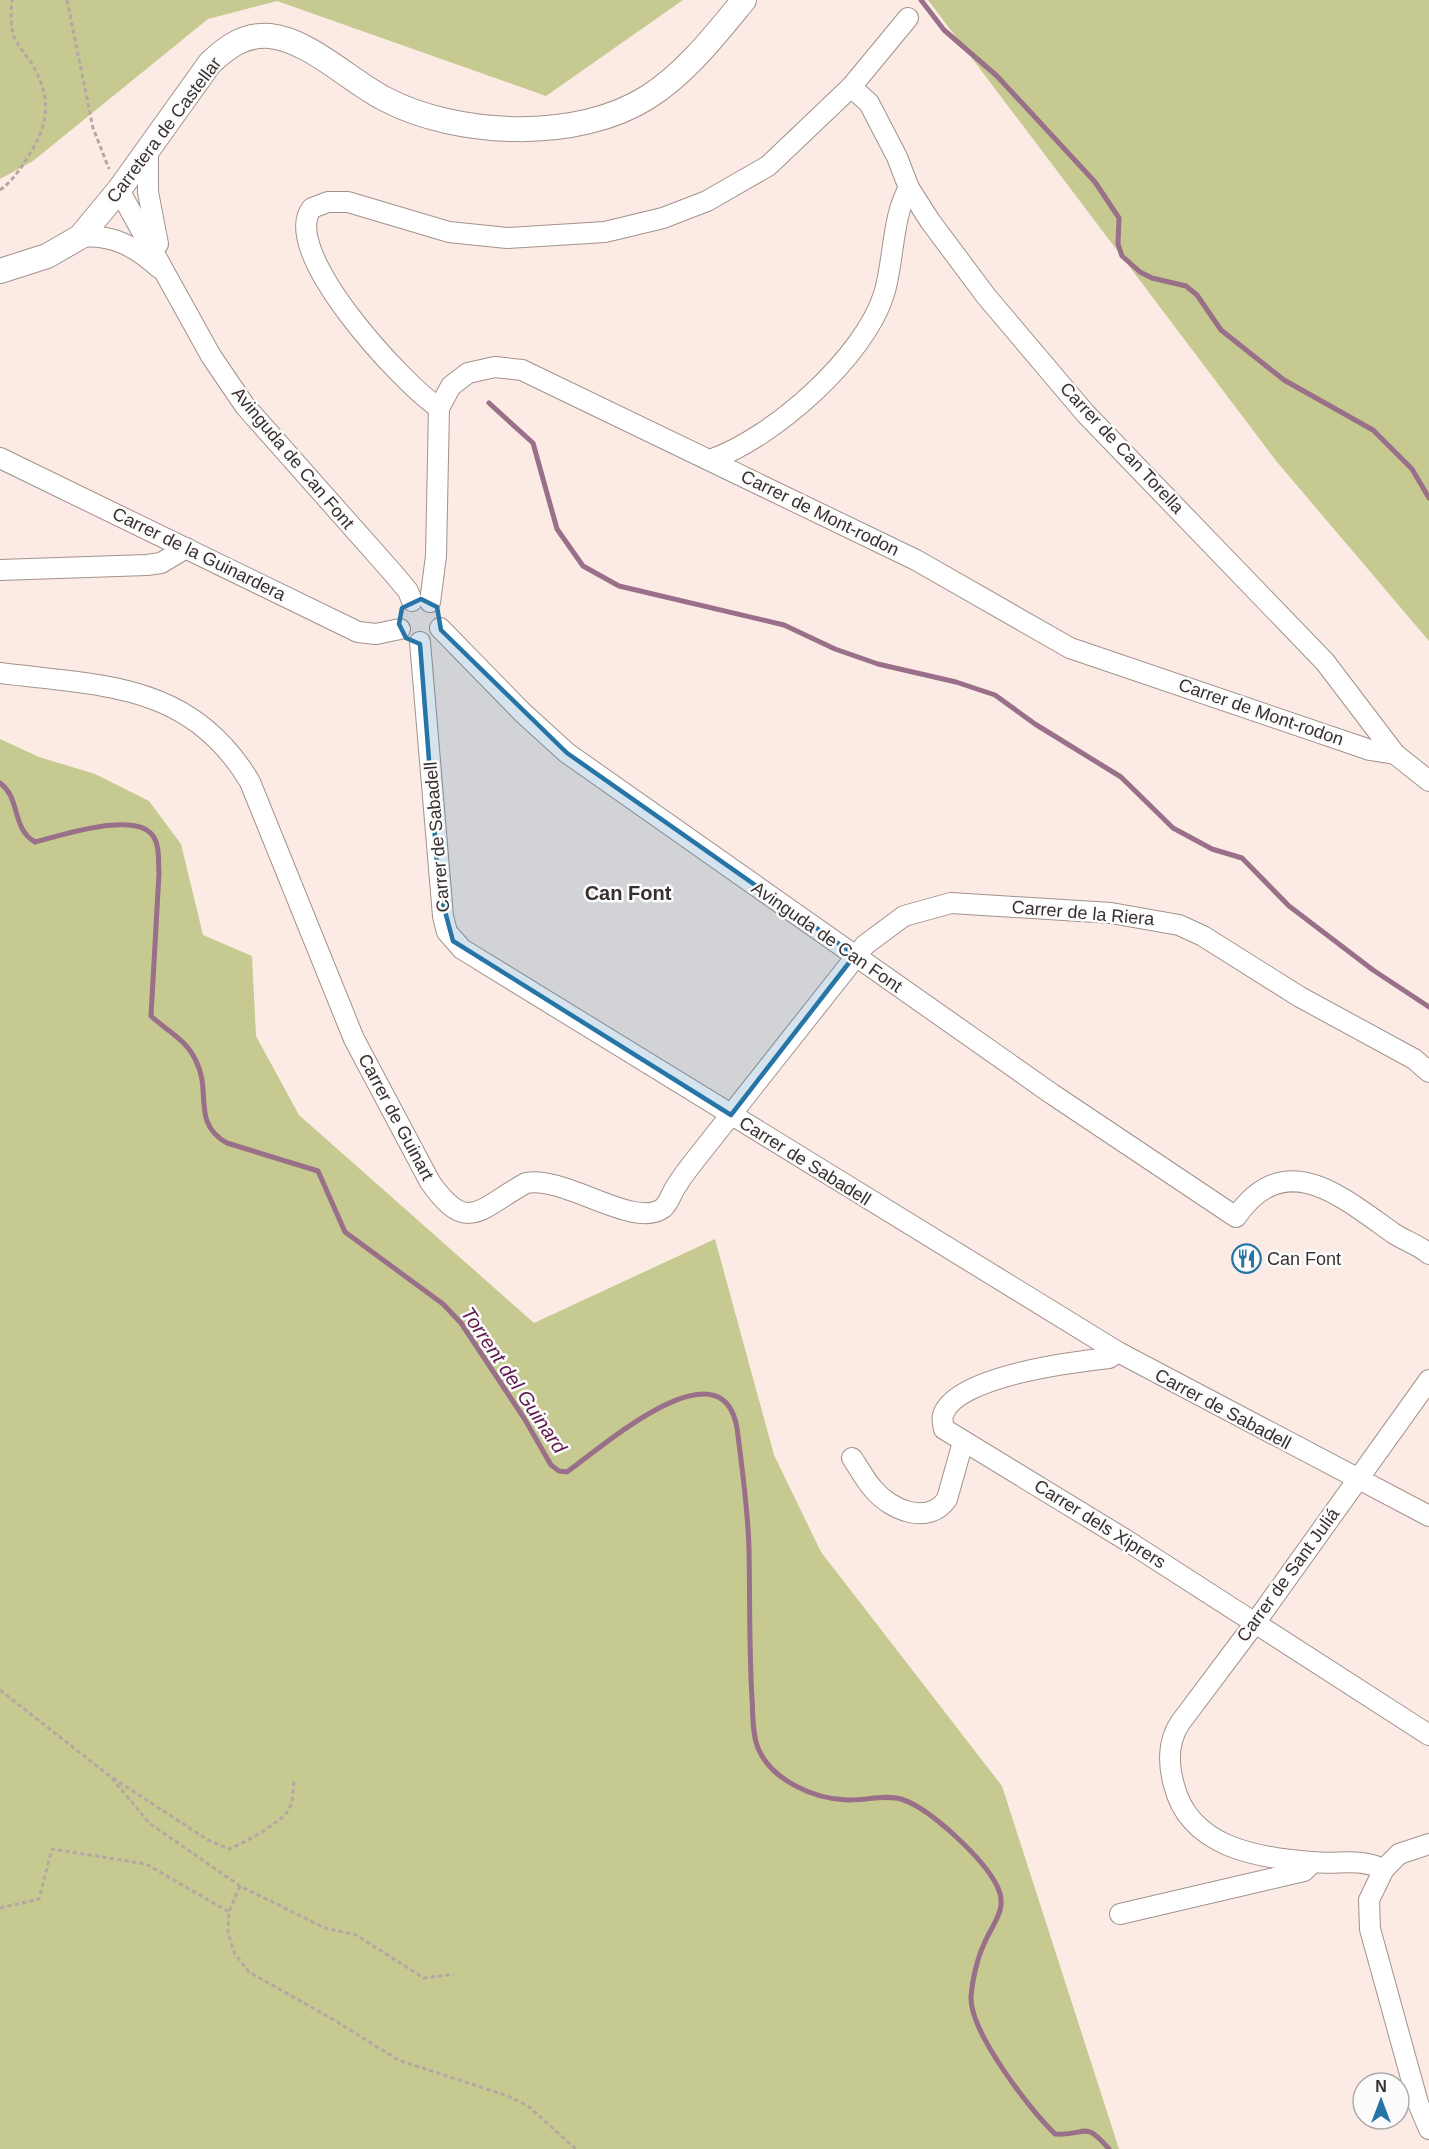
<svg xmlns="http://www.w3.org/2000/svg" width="1429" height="2149" font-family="Helvetica,sans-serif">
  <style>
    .green { fill: #c6ca90 }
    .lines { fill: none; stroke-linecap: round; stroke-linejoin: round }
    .stream { stroke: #9a6f89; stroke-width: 5 }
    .minor-casing { stroke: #a2928c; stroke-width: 22 }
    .tertiary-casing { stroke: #a2928c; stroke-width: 26 }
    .path { stroke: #b5a8a3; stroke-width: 3; stroke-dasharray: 4.5 3; stroke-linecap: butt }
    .minor { stroke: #fff; stroke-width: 20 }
    .tertiary { stroke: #fff; stroke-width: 24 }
    .marked { fill: #2774a6; fill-opacity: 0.2; stroke: #2774a6; stroke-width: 4.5; stroke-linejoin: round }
    .labels { text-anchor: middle; stroke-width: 5; stroke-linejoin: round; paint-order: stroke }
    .street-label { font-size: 18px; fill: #37302e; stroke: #fcfcfc }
    .poi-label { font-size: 18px; fill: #37302e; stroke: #fcfcfc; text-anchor: start }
    .neighbourhood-label { font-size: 20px; font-weight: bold; fill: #37302e; stroke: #fcfcfc }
    .water-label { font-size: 20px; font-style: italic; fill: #601b4d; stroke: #fcfcfc }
  </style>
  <rect width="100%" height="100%" fill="#fcebe4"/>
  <g class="green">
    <path d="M0,0H683L546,96L277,1L208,19L33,161L0,179Z"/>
    <path d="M928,0H1429V641L1277,462Z"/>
    <path d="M0,739L39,757L95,774L149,801L181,844L203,935L252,956L256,1036L299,1115L534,1323L715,1239L774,1455L821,1552L1002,1786L1119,2149H0Z"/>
  </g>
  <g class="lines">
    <g class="stream">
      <path d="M921,0L944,30L997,76L1095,182L1119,218L1118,244L1122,256L1140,272L1152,278L1186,286L1197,295L1221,330L1284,380L1373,430L1412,469L1429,498"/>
      <path d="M489,403L533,443L557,529L583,566L619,586L784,625L835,649L878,664L956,682L995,695L1035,724L1121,777L1173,828L1212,849L1242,858L1289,906L1373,970L1429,1007"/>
      <path d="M0,783C21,798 11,828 35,842C60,836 136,810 153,836C160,846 158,861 159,873L151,1016C168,1032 186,1039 196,1061C212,1091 191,1123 227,1143L318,1171L345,1232L443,1304L461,1323L524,1418L551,1465L559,1471L567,1472C601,1448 722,1340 737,1428C742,1468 748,1509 749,1549C750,1599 749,1649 752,1698C753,1714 752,1733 758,1748C771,1780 814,1799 847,1800C865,1801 884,1794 901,1799C930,1808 984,1859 997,1886C1009,1909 992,1924 984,1944C977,1959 972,1981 971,1997C970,2033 1030,2109 1055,2134C1088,2136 1083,2119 1109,2149"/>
    </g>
    <defs>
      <g id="minor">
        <path d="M851,87L869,103L897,157L909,188L930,221L986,296L1085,413L1325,662L1395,754L1429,781"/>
        <path d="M148,149V192L158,244"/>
        <path d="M119,190L211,356L245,406L393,573L408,591L412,601"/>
        <path d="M80,237C112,234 135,246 159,268"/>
        <path d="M439,408C404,385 278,251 312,208L328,202H348L449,232L507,238L605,232L663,218L707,201L768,166L851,87L908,18"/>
        <path d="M0,458L358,632L376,634L400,629"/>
        <path d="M710,460C773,438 864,358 884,294C894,262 892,215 909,188"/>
        <path d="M0,570L147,565L161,563L186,548"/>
        <path d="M430,602L436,556L439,408L451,386L468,373L495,367L522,370L916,560L1070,648L1370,750L1395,754"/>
        <path d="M440,628L523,713L567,753L1052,1094L1236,1217C1285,1146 1342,1197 1393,1233C1405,1241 1419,1245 1429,1254"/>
        <path d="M420,642L443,916L447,932L462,949L1118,1352L1429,1516"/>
        <path d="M0,673C102,686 191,682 250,782L354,1039L430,1182C468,1236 480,1208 526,1183C564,1175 635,1230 663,1208C670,1202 671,1193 677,1185C683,1175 691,1165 699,1155L865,945L904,916L951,903L1111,913L1179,925L1203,936L1300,997L1414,1059L1429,1072"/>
        <path d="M1118,1352L1109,1358C1073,1362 955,1376 943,1415C942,1419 943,1425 944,1429L1126,1540L1429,1735"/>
        <path d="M1429,1380L1255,1623L1180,1723C1168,1741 1168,1764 1174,1785C1189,1847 1257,1858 1312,1862C1340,1865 1355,1857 1384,1869L1399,1854L1429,1844"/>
        <path d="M852,1458C859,1468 865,1480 874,1490C891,1510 929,1526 947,1499L963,1442"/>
        <path d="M1384,1869L1369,1900L1370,1929L1418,2103L1429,2129"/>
        <path d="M1120,1914L1304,1871L1312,1863"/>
      </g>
      <path id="tertiary" d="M0,271L47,256L80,237L119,190L210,63C227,47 244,34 270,36C309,40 350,81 385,99C457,137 578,142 648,97C686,73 716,34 744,0"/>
    </defs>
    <use href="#minor" class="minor-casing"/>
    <use href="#tertiary" class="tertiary-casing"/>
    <g class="path">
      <path d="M67,0L93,128L109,169"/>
      <path d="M0,190C14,180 23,165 32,150C50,120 50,95 32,64C26,55 18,46 14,37C10,25 11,12 12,0"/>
      <path d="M0,1690L111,1777L149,1823L240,1886L325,1928L356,1935L424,1978L454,1974"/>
      <path d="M113,1778L208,1840L229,1849C244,1843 277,1825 287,1812C294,1803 293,1790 294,1779"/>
      <path d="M240,1886L229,1912L228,1933L235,1954L249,1972L336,2021L398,2060L508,2096L528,2106L576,2149"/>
      <path d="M0,1908L39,1899L52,1849L146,1864L229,1912"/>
    </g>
    <use href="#minor" class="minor"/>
    <use href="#tertiary" class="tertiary"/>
  </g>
  <path class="marked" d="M421,599L437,607L441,630L567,753L855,955L731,1115L453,941L439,889L420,644L406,638L399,624L402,608Z"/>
  <defs>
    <symbol id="restaurant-ring" viewBox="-11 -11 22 22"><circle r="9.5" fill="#fcfcfc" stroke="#2774a6" stroke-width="1.5"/><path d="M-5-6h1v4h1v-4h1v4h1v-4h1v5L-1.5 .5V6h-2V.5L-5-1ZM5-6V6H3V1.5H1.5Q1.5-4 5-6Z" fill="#2774a6"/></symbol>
  </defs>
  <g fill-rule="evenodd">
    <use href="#restaurant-ring" x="1230" y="1242" width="33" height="33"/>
  </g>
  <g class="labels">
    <g class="street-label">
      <text transform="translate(164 130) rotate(-53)" y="6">Carretera de Castellar</text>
      <text transform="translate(1122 448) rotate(47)" y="6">Carrer de Can Torella</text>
      <text transform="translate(293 458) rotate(50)" y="6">Avinguda de Can Font</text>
      <text transform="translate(820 513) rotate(26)" y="6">Carrer de Mont-rodon</text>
      <text transform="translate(199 554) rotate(26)" y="6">Carrer de la Guinardera</text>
      <text transform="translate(1261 712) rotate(19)" y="6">Carrer de Mont-rodon</text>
      <text transform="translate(437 837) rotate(-95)" y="6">Carrer de Sabadell</text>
      <text transform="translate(1083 913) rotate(5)" y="6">Carrer de la Riera</text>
      <text transform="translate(827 937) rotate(35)" y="6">Avinguda de Can Font</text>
      <text transform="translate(396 1117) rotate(62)" y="6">Carrer de Guinart</text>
      <text transform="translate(805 1161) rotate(32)" y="6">Carrer de Sabadell</text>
      <text transform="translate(1223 1409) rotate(28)" y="6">Carrer de Sabadell</text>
      <text transform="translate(1100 1524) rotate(32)" y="6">Carrer dels Xiprers</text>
      <text transform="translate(1288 1575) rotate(-54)" y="6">Carrer de Sant Juliá</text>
    </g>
    <g class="poi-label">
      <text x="1267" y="1265">Can Font</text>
    </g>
    <g class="neighbourhood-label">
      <text x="628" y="900">Can Font</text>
    </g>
    <g class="water-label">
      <text transform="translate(514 1380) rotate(56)" y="7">Torrent del Guinard</text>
    </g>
  </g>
  <g transform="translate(1381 2101)"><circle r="28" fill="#fcfcfc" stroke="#adaaaa" stroke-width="1.5"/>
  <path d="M0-4.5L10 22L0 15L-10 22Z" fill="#2774a6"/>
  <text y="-9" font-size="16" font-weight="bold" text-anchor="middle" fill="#37302e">N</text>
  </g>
</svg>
